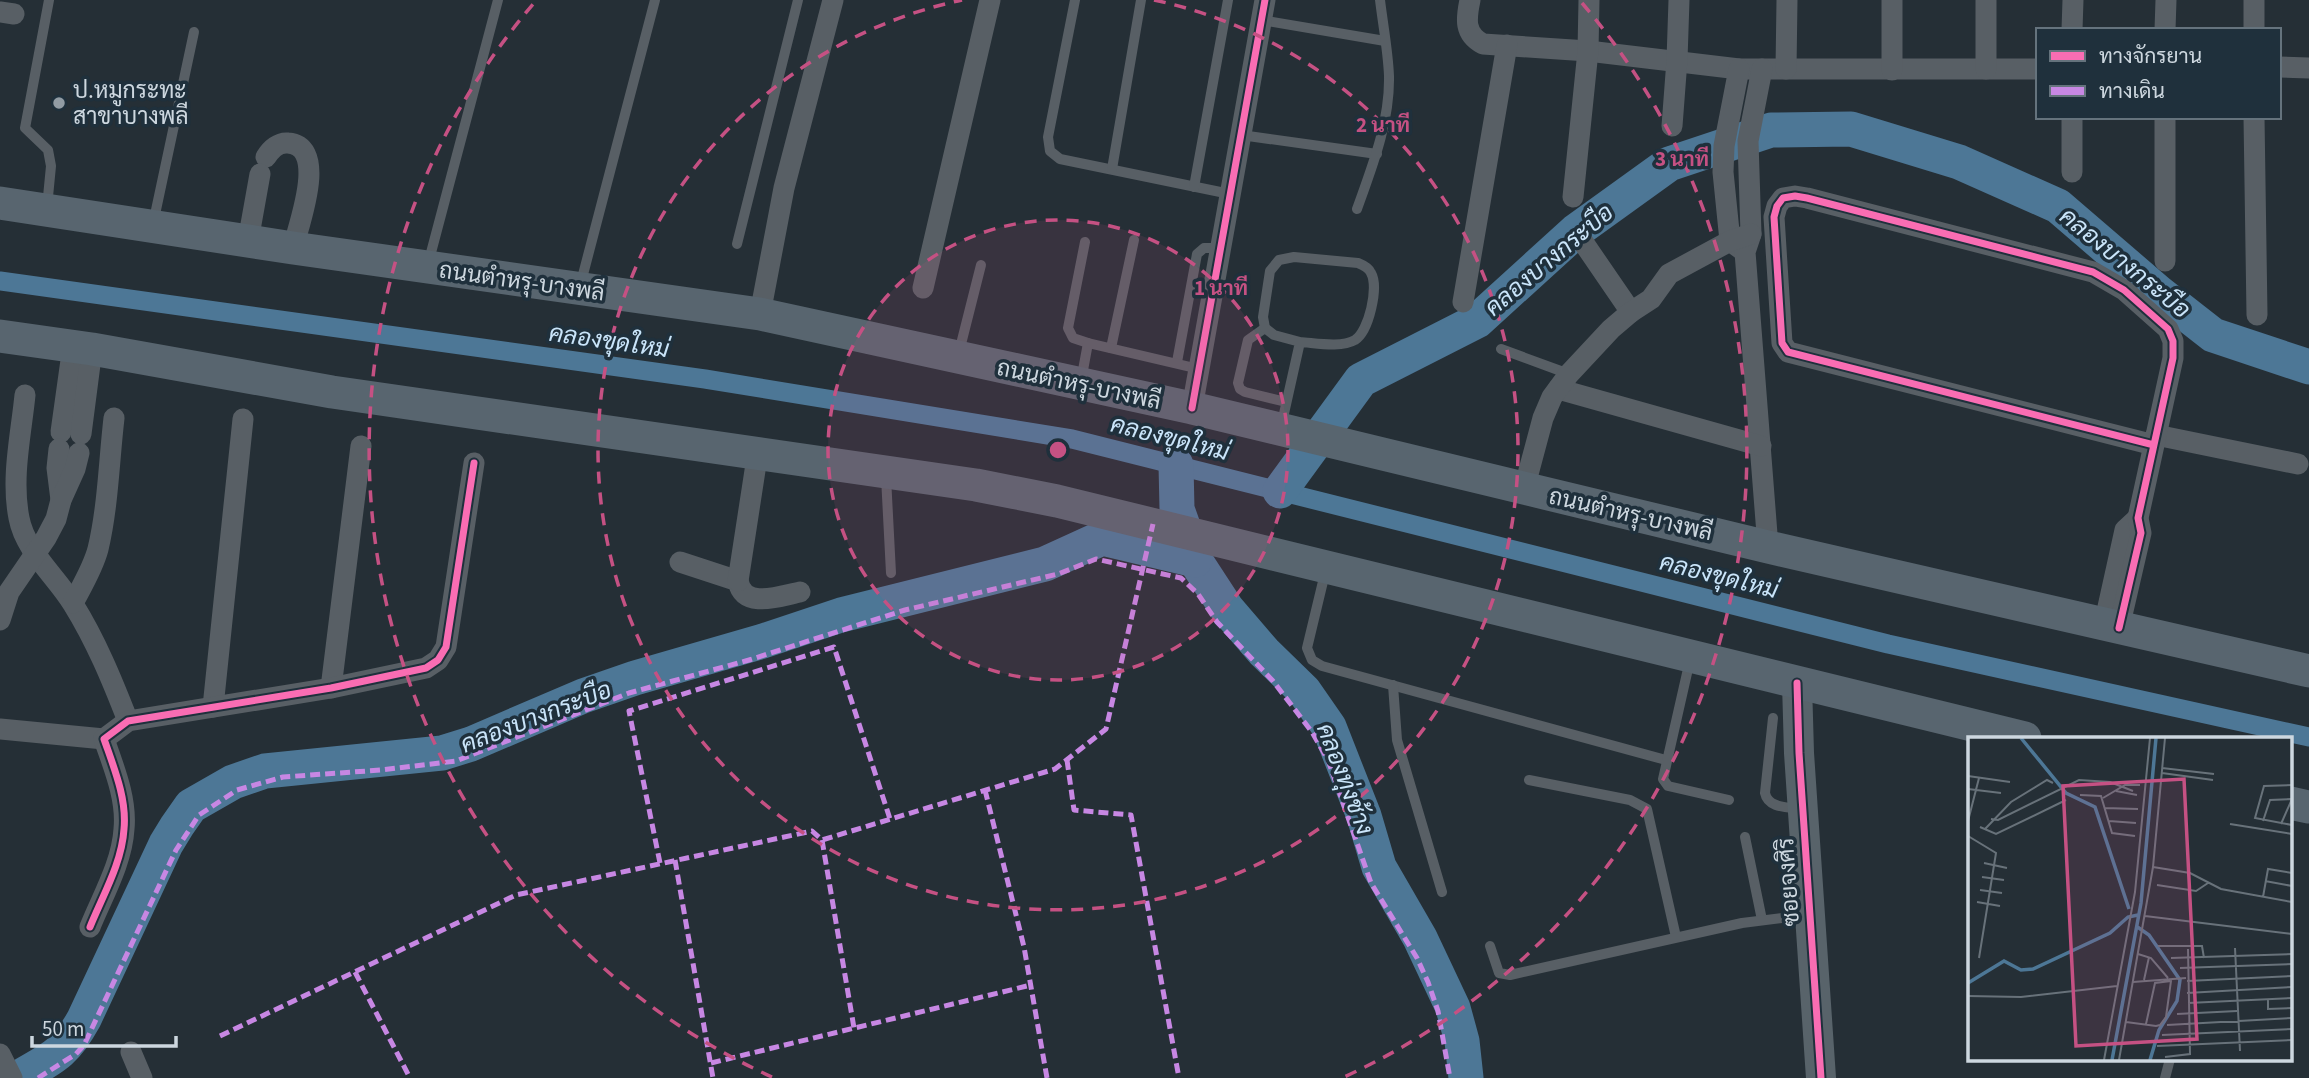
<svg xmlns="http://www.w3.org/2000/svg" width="2309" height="1078" font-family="'Source Sans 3',Sarabun,sans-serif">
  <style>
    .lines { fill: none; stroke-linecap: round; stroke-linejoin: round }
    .canal { stroke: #4d7796; stroke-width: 19 }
    .river { stroke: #4d7796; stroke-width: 35 }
    .lane { stroke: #585f65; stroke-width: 10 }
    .street { stroke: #585f65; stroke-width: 21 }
    .secondary { stroke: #58636a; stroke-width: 30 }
    .primary { stroke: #58656f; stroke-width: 33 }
    .quiet { stroke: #c787e3; stroke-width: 5; stroke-dasharray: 10 5; stroke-linecap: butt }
    .cycleway-casing { stroke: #1f303c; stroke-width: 11 }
    .cycleway { stroke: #f96db3; stroke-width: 7 }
    .ring { fill: none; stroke: #c55183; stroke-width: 3.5; stroke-dasharray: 12 9 }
    .poi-dot { fill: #929ca4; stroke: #1f303c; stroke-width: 2.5 }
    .labels { text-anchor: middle; stroke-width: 7; stroke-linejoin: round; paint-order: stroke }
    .poi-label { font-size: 23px; fill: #cdd7df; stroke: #1f303c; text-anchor: start }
    .street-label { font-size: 23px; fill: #cdd7df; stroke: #1f303c }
    .water-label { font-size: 24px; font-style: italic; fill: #cae5fa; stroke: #1f303c }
    .inset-river { fill: none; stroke: #4d7796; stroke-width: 3.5 }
    .inset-road { fill: none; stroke: #68727a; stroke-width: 2 }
    .view { fill: #c55183; fill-opacity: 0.15; stroke: #c55183; stroke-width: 3.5 }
    .inset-edge { fill: none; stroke: #cdd7df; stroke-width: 3.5 }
    .centre { fill: #c55183; stroke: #1f303c; stroke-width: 3.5 }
    .ring-label { font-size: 21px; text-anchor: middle; font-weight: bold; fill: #c55183; stroke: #1f303c; stroke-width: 7; stroke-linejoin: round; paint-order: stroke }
  </style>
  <rect width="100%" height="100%" fill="#252f36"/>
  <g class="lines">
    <path class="canal" d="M0,281L705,379L1072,439L1888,644L2309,737"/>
    <g class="river">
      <path d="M1176,465L1177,509L1195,560L1227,609L1264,652L1304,691L1329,727L1364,816L1379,867L1420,938L1453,1008L1462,1041L1466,1078"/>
      <path d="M1280,491L1361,380L1477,321L1576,231L1669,164L1771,130L1851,129L1959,162L2058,206L2158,292L2213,335L2309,367"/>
      <path d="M18,1078C52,1058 64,1055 84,1019L166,844L177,826L191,806L233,782L265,771L442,753L471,744L583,696L635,678L763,641L841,615L1045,564L1102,538L1195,560"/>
    </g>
    <g class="lane">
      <path d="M1075,0L1048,137L1050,151L1060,159L1230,194"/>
      <path d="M1261,20L1385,41"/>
      <path d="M1241,135L1377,154"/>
      <path d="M1112,169L1141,0"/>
      <path d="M1194,187L1228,0"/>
      <path d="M47,207L51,166L48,150L25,128L49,0"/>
      <path d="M1357,209C1372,167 1390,122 1389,76C1388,51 1383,25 1380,0"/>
      <path d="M153,224L194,32"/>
      <path d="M1085,242L1068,328L1073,338L1088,343"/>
      <path d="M737,244L798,0"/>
      <path d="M428,264L498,0"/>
      <path d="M580,286L655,0"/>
      <path d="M1265,328L1248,340L1238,383L1240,389L1245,392L1286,402"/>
      <path d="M1111,348L1134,240"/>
      <path d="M1501,349L1569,374"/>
      <path d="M959,352L981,265"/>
      <path d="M1177,362L1197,254L1204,248H1221"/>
      <path d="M1081,381L1088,343L1199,369"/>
      <path d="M1281,427L1300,342L1274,335L1265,328L1263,317L1270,271L1279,260L1294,257L1358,263C1363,265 1369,268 1371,273C1379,287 1369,331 1355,340C1341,348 1316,343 1300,342"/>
      <path d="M886,477L891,573"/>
      <path d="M1326,569L1307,648L1312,660L1322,666L1666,760"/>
      <path d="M1690,660L1663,779L1668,786L1729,800"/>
      <path d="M1393,685L1397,740L1442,892"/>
      <path d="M1773,718L1765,793C1768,808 1787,807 1800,809"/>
      <path d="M1529,780L1630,800L1647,809L1676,937"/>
      <path d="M1745,837L1762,920"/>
      <path d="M1490,946L1499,973L1510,975L1742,923L1807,915"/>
      <path d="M2165,1078L2170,1059"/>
    </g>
    <g class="street">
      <path d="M1470,0C1466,19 1464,34 1483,44L1588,51L1739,69H2038"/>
      <path d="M0,12L14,14"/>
      <path d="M2072,30L2073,0"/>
      <path d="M2165,30L2166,0"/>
      <path d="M2254,30V0"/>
      <path d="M2279,67L2309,68"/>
      <path d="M1739,69L1724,146L1723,172L1730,241L1741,249"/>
      <path d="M1762,69L1748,141L1751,234L1745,252L1768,547"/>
      <path d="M1786,69L1787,0"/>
      <path d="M1986,69V0"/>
      <path d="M1892,70V0"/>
      <path d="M2072,117V172"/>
      <path d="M2165,117V261"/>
      <path d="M2254,117L2257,315"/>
      <path d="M1672,126L1677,60L1679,0"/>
      <path d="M266,157C271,149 279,142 288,143C329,146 298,226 293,248"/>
      <path d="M1573,197L1588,51L1589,0"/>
      <path d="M248,241L260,174"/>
      <path d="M1583,242L1631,312"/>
      <path d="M923,288L990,0"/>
      <path d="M1463,302L1507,45"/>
      <path d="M760,314L784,188L833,0"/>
      <path d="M1558,389L1761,446"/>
      <path d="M25,395C21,435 11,478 19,518C25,551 56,576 73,604C96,641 112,680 128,721"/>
      <path d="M1192,408L1265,0"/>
      <path d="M61,432L73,346"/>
      <path d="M81,434L92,349"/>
      <path d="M2156,435L2298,464"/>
      <path d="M59,449L57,468L61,500"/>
      <path d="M1524,489L1543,418L1552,397L1569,374L1611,329L1631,312L1651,299L1669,274L1730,241L1751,234"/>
      <path d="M680,562L738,581C744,610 780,596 800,592"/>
      <path d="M738,581L758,451"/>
      <path d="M73,603C82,586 93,568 98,549C108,507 109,461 114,418"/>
      <path d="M0,620L9,592L46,538L56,519L61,500L75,469L79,453"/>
      <path d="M2104,625L2125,530L2138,518"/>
      <path d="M2119,628L2141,533L2138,518L2173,358V341L2168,329L2124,290L2093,272L1807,198L1795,196L1783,198L1777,206L1774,217L1782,343L1788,352L2154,445"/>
      <path d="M331,688L361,446"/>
      <path d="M213,707L243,419"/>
      <path d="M0,729L104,739"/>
      <path d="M90,927C102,897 122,863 124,829C127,799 114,768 104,739L128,721L331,688L426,668L438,660L446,647L474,463"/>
      <path d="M131,1052L142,1078"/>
      <path d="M0,1054L12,1078"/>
    </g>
    <path class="secondary" d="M1797,683L1799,753L1821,1078"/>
    <g class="primary">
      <path d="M0,203L293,248L760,314L1192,408L1768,547L2309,671"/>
      <path d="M0,336L92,349L332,392L976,485L1057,501L2025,738"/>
      <path d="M2290,803L2309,807"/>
    </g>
    <g class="quiet">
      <path d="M1067,760L1074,810L1131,815L1179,1078"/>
      <path d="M985,790L1024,947L1047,1078"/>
      <path d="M822,840L854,1028"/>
      <path d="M675,860L713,1078"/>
      <path d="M660,863L629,711L834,647L890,819"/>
      <path d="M355,972L410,1078"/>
      <path d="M220,1036L516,895L812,831L822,840L1055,769L1106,729L1153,524"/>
      <path d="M711,1063L1031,985"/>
      <path d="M38,1078L76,1054L84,1045L176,850L199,815L237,790L283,777L381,770L456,761L629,693L749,660L905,610L1058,574L1096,559L1181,578L1198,594L1217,622L1273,681L1312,732L1328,760L1371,883L1417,958L1428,982L1438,1011L1450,1078"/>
    </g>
    <defs>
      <g id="cycleway">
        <path d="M1192,408L1265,0"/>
        <path d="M2119,628L2141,533L2138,518L2173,358V341L2168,329L2124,290L2093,272L1807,198L1795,196L1783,198L1777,206L1774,217L1782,343L1788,352L2154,445"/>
        <path d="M1797,683L1799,753L1821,1078"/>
        <path d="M90,927C102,897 122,863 124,829C127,799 114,768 104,739L128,721L331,688L426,668L438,660L446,647L474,463"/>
      </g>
    </defs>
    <use href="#cycleway" class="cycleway-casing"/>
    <use href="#cycleway" class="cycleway"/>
  </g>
  <circle cx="1058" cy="450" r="230" fill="#c55183" fill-opacity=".12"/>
  <g class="ring">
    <circle cx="1058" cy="450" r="230"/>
    <path d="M1154 0A460 460 0 1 1 962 0"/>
    <path d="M772 1077A689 689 0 0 1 534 3M1582 3A689 689 0 0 1 1344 1077"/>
  </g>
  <circle class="poi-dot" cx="59" cy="103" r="7"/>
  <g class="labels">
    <g class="poi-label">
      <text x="73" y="98">ป.หมูกระทะ<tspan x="73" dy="26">สาขาบางพลี</tspan></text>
    </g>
    <g class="street-label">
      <text transform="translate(522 281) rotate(8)" y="8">ถนนตำหรุ-บางพลี</text>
      <text transform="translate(1079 384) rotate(12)" y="8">ถนนตำหรุ-บางพลี</text>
      <text transform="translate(1631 514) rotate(13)" y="8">ถนนตำหรุ-บางพลี</text>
      <text transform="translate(1788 882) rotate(-94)" y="8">ซอยจงศิริ</text>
    </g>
    <g class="water-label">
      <text transform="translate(1549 260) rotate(-40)" y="8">คลองบางกระบือ</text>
      <text transform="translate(2125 263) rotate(39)" y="8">คลองบางกระบือ</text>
      <text transform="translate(609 341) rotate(8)" y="8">คลองขุดใหม่</text>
      <text transform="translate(1170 438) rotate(14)" y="8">คลองขุดใหม่</text>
      <text transform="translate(1719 576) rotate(14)" y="8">คลองขุดใหม่</text>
      <text transform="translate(536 717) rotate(-21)" y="8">คลองบางกระบือ</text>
      <text transform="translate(1345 779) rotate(69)" y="8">คลองทุ่งช้าง</text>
    </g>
  </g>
  <g transform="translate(1968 737)">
    <rect width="324" height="324" fill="#252f36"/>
    <path class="inset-river" d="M53,1L98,56L127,70L161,172M168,189L181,198L212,243L209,264L191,293L182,323M0,246L36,224L53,233L65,232L142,196L160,180L170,178M144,323L173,166L188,1"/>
    <path class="inset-road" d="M194,31L246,37M194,36L245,43M0,39L42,45M324,48L296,49L287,81L324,88M0,52L33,56M148,54L169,58M112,58L133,59L144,96L167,99M135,61L157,48H172M137,71L170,72M23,82L30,83L111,43L142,45L165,54M0,84L11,41M141,84L168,86M295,84L302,63L323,62M262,87L324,97M313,87L324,62M12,90L28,97L98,63M17,92L43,65L79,43L85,46M0,99L28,116L11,221M16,126L39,131M185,130L222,136L253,152L324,165M14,140L36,143M297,144L324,149M189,148L228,154L240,146M12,153L34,156M295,160L300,132L324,136M9,165L32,169M177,179L324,197M190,209H234L236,221M267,211L272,314M170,217L183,221L200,241M203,221L324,217M212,231L324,227M176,243L181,220M219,244L324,239M165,245L218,241M219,256L324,250M0,259L53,260L149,249M300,262V272L324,271M220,266L324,261M209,277L269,274M158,285L188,289L192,288L198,280L203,244L187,246L178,287M199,288L324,281M194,298L324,292M189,309L324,303M197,320L222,317L220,212M136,323L167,155L182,1M151,323L185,130L197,1"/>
    <path class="view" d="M216,42L229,302L108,309L95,49Z"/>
    <rect width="324" height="324" class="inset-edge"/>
  </g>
  <circle cx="1058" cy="450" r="10" class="centre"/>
  <g class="ring-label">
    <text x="1383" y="132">2 นาที</text>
    <text x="1682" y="166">3 นาที</text>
    <text x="1221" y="295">1 นาที</text>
  </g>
  <rect x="2036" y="28" width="245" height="91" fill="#1f303c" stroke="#65737d" stroke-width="2"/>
  <rect x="2050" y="51" width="35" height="10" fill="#f96db3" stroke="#65737d" stroke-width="2"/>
  <text x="2099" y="63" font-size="21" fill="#cdd7df">ทางจักรยาน</text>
  <rect x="2050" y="86" width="35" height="10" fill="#c787e3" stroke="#65737d" stroke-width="2"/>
  <text x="2099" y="98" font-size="21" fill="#cdd7df">ทางเดิน</text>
  <path d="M32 1036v10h144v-10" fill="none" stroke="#cdd7df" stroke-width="3.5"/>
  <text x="42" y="1036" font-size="21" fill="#cdd7df" stroke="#1f303c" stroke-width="5" paint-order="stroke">50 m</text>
</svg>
